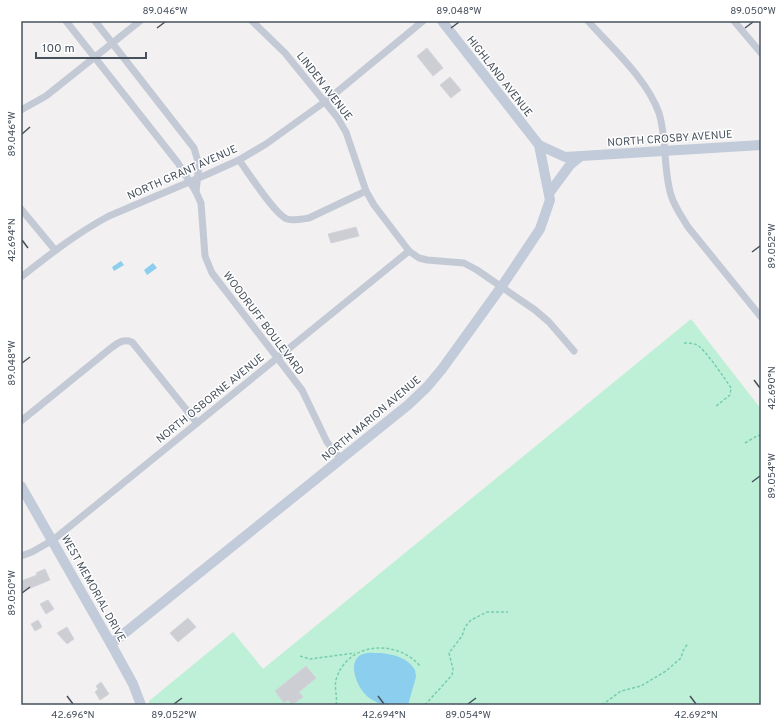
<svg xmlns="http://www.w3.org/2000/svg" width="782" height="726" font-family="Overpass,sans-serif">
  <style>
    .green { fill: #bef0d7 }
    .water { fill: #8bceed }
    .building { fill: #ccced4; stroke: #d4d5db }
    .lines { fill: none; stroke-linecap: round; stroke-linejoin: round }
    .path { stroke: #76ceac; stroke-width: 1.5; stroke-dasharray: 3 2; stroke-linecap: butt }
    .street { stroke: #c3cad5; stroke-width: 7 }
    .secondary { stroke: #c2cbd9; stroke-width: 10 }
    .ticks { fill: none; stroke: #47515d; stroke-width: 1.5 }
    .labels { text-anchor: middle; stroke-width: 3; stroke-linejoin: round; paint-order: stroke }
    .street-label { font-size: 11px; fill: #47515d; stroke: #fff }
    .neatline { fill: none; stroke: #47515d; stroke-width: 1.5 }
    .ticks-label { font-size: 10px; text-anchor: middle; fill: #47515d }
  </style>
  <rect width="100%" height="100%" fill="#f2f0f0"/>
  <path class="green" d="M691,319L761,409V705H149V701L233,632L263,669Z"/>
  <g class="water">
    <path d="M121,261L124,265L114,271L112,267Z"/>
    <path d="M153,263L157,268L147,275L144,270Z"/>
    <path d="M381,653C395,655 407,657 415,670L416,677L408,705C400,705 386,707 380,704C375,701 369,699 365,694C357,686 346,660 363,654C368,652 375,653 381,653Z"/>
  </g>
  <g class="building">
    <path d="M427,48L443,68L433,76L417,56Z"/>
    <path d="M450,77L461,90L451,98L440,85Z"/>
    <path d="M356,227L359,236L331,243L328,234Z"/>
    <path d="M45,569L50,580L21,592V581L37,575L36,573Z"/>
    <path d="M48,600L54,609L46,614L40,604Z"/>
    <path d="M188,618L196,627L178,642L170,633Z"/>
    <path d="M38,620L42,627L35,631L31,624Z"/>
    <path d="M67,627L74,639L67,644L57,633Z"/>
    <path d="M306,666L316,678L299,692L303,697L292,705L288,700L284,703L275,691Z"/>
    <path d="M101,682L109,694L100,700L95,692L98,689L96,686Z"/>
  </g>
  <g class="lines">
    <g class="path">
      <path d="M684,343C688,343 693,343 697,345C704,348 726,380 731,388L730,395L715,407"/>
      <path d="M745,443L757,436L761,435"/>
      <path d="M760,524L761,523"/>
      <path d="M300,656L310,659L355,653"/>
      <path d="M336,705C338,696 333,686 337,677C349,642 397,639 420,666"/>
      <path d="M425,705L452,675L453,669L449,653L462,636L465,627L471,620L487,612H508"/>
      <path d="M602,705L621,691L641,686L666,671L681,658L683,651L688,643"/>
    </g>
    <g class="street">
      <path d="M66,21L178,163L196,192L201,203L205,256L212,273L302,390L327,442L341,459"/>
      <path d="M95,21L194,148L199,165L196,192"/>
      <path d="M252,21L285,53L337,117L346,132L366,191L374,205L409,251L419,258L427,260L464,263L477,270L535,310L549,322L574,351"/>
      <path d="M588,21C612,48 647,79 659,113C667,139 663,169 671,195C674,206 682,217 688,227L761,317"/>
      <path d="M734,21L761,53"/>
      <path d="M21,110L46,96L140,21"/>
      <path d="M239,160C248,172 275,215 287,219C294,221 302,219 309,218L366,191"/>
      <path d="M21,209L55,250"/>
      <path d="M21,277C49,255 77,233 109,216L208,174L239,160L266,144L326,101L423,21"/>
      <path d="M21,421L111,348C119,342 123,339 132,342L197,423"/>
      <path d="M21,556L32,552L53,540L409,251"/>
    </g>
    <g class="secondary">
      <path d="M539,145L565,157L761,145"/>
      <path d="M550,192L570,165L581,156"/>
      <path d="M21,486L111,644L133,684L141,705"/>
      <path d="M111,644L408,405L427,387L442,369L502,286L540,229L550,200L539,145L442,21"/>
    </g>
  </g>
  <path class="ticks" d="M157,28L165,22M451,28L459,22M745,28L753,22M22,134L30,127M22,240L28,248M752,252L760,246M22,363L30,357M754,380L760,388M752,482L760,476M22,593L30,587M67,696L73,704M378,696L384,704M690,696L696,704M174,704L182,698M468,704L476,698"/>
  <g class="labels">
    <g class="street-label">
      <text transform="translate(500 76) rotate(52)" y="4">HIGHLAND AVENUE</text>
      <text transform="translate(325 86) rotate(52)" y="4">LINDEN AVENUE</text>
      <text transform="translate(670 138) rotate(-4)" y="4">NORTH CROSBY AVENUE</text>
      <text transform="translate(182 172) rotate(-24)" y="4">NORTH GRANT AVENUE</text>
      <text transform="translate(264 323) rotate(53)" y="4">WOODRUFF BOULEVARD</text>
      <text transform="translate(210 398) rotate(-39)" y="4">NORTH OSBORNE AVENUE</text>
      <text transform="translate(371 418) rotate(-40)" y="4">NORTH MARION AVENUE</text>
      <text transform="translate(94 588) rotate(61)" y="4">WEST MEMORIAL DRIVE</text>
    </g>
  </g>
  <rect width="782" height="726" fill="none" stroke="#ffffff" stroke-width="44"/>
  <path d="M36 52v6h110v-6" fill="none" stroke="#47515d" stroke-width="2"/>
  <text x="42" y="52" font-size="12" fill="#47515d" stroke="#ffffff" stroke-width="3" paint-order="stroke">100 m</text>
  <rect x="22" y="22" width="738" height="682" class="neatline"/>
  <g class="ticks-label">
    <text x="165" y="14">89.046°W</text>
    <text x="459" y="14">89.048°W</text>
    <text x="753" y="14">89.050°W</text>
    <text transform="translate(11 134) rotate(-90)" y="4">89.046°W</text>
    <text transform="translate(11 240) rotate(-90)" y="4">42.694°N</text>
    <text transform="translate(771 246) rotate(-90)" y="4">89.052°W</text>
    <text transform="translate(11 363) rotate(-90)" y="4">89.048°W</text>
    <text transform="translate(771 388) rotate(-90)" y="4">42.690°N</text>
    <text transform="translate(771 476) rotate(-90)" y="4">89.054°W</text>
    <text transform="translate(11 593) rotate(-90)" y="4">89.050°W</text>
    <text x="73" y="718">42.696°N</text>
    <text x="174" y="718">89.052°W</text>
    <text x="384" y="718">42.694°N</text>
    <text x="468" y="718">89.054°W</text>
    <text x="696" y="718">42.692°N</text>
  </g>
</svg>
